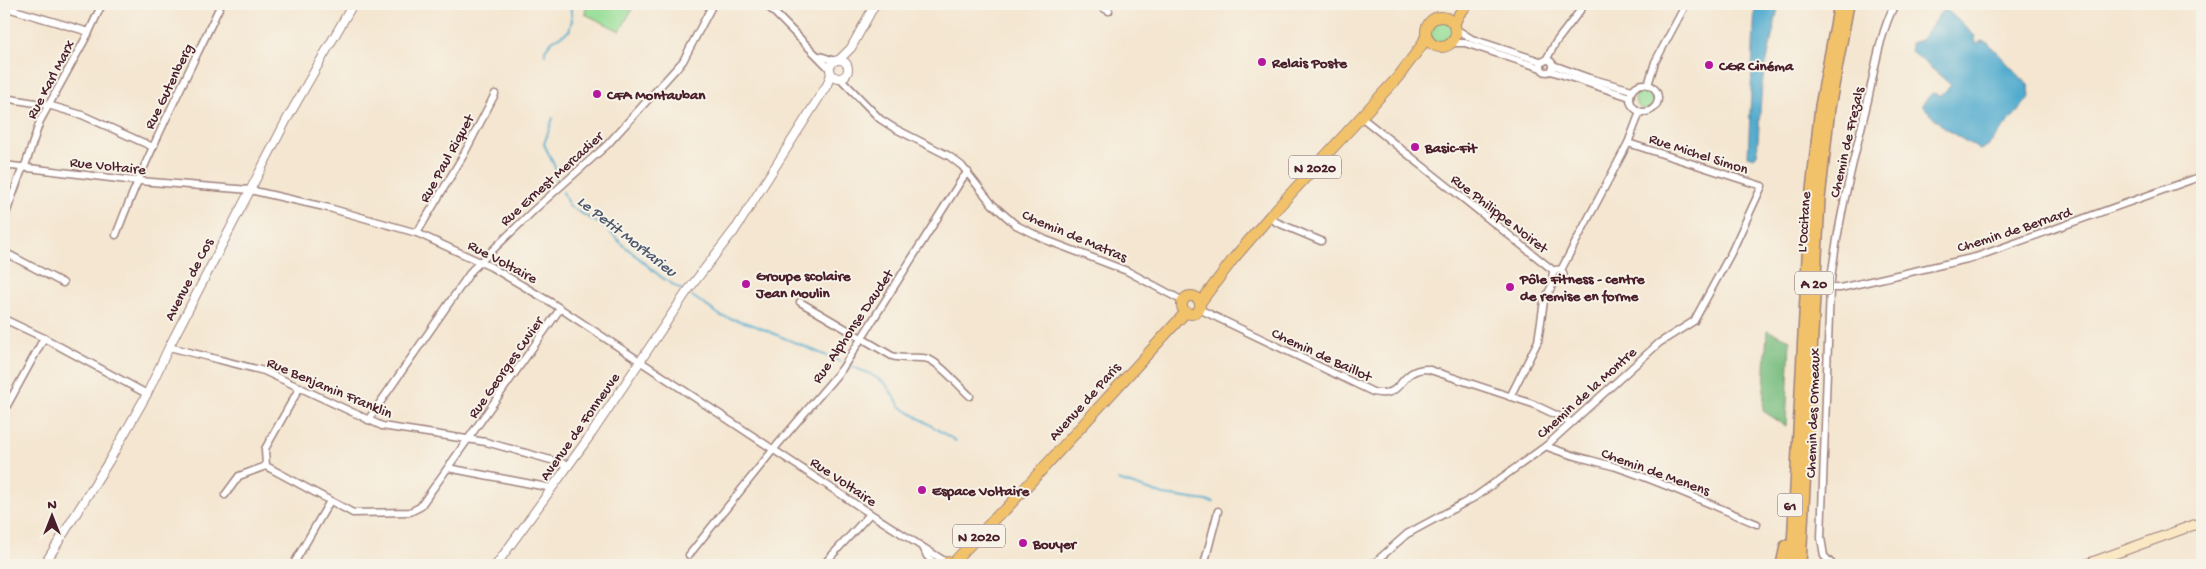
<svg xmlns="http://www.w3.org/2000/svg" width="2206" height="569" font-family="'Gochi Hand',sans-serif">
  <style>
    .green { fill: #97de98; stroke: #707e62 }
    .forest { fill: #79bd80; stroke: #626e56 }
    .water { fill: #50aace; stroke: #4d647c }
    .lines { fill: none; stroke-linecap: round; stroke-linejoin: round }
    .stream { stroke: #50aace; stroke-width: 2 }
    .minor-casing { stroke: #9f827e; stroke-width: 9 }
    .tertiary-casing { stroke: #9f827e; stroke-width: 10 }
    .secondary-casing { stroke: #9f827e; stroke-width: 11 }
    .primary-casing { stroke: #9f827e; stroke-width: 12 }
    .motorway-casing { stroke: #9f827e; stroke-width: 14 }
    .minor { stroke: #fff; stroke-width: 6 }
    .tertiary { stroke: #fff; stroke-width: 8 }
    .secondary { stroke: #fae7c3; stroke-width: 9 }
    .primary { stroke: #f2c26a; stroke-width: 10 }
    .motorway { stroke: #f2c26a; stroke-width: 11 }
    .poi-dot { fill: #b5179e; stroke: #f7f3e8; stroke-width: 2 }
    .labels { text-anchor: middle; stroke-width: 4; stroke-linejoin: round; paint-order: stroke }
    .shield { fill: #f7f3e8; stroke: #7e5f64; stroke-width: 1 }
    .shield-label { font-size: 14px; font-weight: bold; fill: #4a1f2b }
    .poi-label { font-size: 15px; font-weight: bold; fill: #4a1f2b; stroke: #f7f3e8; text-anchor: start }
    .street-label { font-size: 15px; fill: #4a1f2b; stroke: #f7f3e8 }
    .water-label { font-size: 16px; font-style: italic; fill: #4c576c; stroke: #f7f3e8 }
  </style>
  <rect width="100%" height="100%" fill="#f7f3e8"/>
  <filter id="ink" filterUnits="userSpaceOnUse"><feTurbulence type="fractalNoise" baseFrequency=".02" numOctaves="2"/><feDisplacementMap in="SourceGraphic" scale="10" xChannelSelector="R" yChannelSelector="G"/><feConvolveMatrix kernelMatrix="1 2 1 2 8 2 1 2 1" color-interpolation-filters="sRGB"/></filter>
  <filter id="wash" filterUnits="userSpaceOnUse"><feTurbulence type="fractalNoise" baseFrequency=".0096" numOctaves="4" result="noise"/><feDisplacementMap in="SourceGraphic" scale="20" xChannelSelector="R" yChannelSelector="G"/><feGaussianBlur stdDeviation="1.12" result="paint"/><feColorMatrix in="noise" values="0 0 0 0 0 0 0 0 0 0 0 0 0 0 0 0 0 1.4 0 .05"/><feComposite in="paint" operator="in"/></filter>
  <g filter="url(#wash)">
    <rect width="100%" height="100%" fill="#f4e6d0"/>
    <g class="green">
      <path d="M587,4H635L620,31L585,14Z"/>
      <circle cx="1441" cy="32" r="12"/>
      <circle cx="1645" cy="99" r="10"/>
    </g>
    <path class="forest" d="M1767,330L1790,340L1786,426L1763,411Z"/>
    <g class="water">
      <path d="M1755,4H1779L1762,84L1757,154L1753,158L1748,156Z"/>
      <path d="M1944,10L1948,11L1975,36L1976,44L1981,41L1988,43L2029,86L2030,97L1988,146L1980,150L1944,128L1923,106V103L1932,93L1941,95L1951,85L1911,51V43L1921,40L1941,12Z"/>
    </g>
    <g class="lines">
      <g class="stream">
        <path d="M545,55V50L552,41L569,31L572,20L570,4"/>
        <path d="M553,118L544,144L555,167L558,183"/>
        <path d="M563,192L569,206L605,227L622,244L661,277L685,292"/>
        <path d="M692,296L721,316L751,324L841,362"/>
        <path d="M850,366L868,373L885,383L901,407L956,441"/>
        <path d="M1118,480L1164,495L1214,502"/>
      </g>
    </g>
  </g>
  <g filter="url(#ink)">
    <g class="lines">
      <defs>
        <g id="minor">
          <path d="M766,4L830,69"/>
          <path d="M1096,4L1109,11"/>
          <path d="M4,7L89,32"/>
          <path d="M1456,29L1472,39L1543,62"/>
          <path d="M1452,43H1465L1541,68"/>
          <path d="M820,56L835,61"/>
          <circle cx="1547" cy="66" r="6"/>
          <path d="M1546,60L1556,42L1585,4"/>
          <path d="M1553,65L1589,78L1632,90"/>
          <path d="M1551,71L1630,97"/>
          <path d="M841,79L880,119L894,128L949,156L962,166L992,204L1016,225L1046,240L1127,271L1183,301"/>
          <circle cx="1644" cy="98" r="14"/>
          <path d="M1648,85L1655,62L1686,4"/>
          <path d="M4,98L48,105L82,115L153,147"/>
          <path d="M1361,117L1554,271"/>
          <path d="M4,165L127,180L250,190L329,208L417,233L491,267L552,303L863,509L946,562"/>
          <path d="M1270,216L1276,222L1321,241"/>
          <path d="M4,219L21,172L26,163L40,121L89,32L102,4"/>
          <path d="M417,233L463,156L495,94"/>
          <path d="M116,235C146,156 185,80 221,4"/>
          <path d="M4,252L63,283"/>
          <circle cx="1558" cy="275" r="5.5"/>
          <path d="M1561,270L1628,143L1640,112"/>
          <path d="M1830,288H1840L1976,257L2202,176"/>
          <path d="M800,302L892,356C904,360 916,356 928,359C940,363 960,387 970,396"/>
          <path d="M1199,309L1373,392C1405,400 1397,369 1427,369L1533,404L1571,422"/>
          <path d="M4,319L44,338L147,394"/>
          <path d="M169,347L264,371L382,426L486,442L569,465"/>
          <path d="M1510,397L1538,341L1544,301L1555,280"/>
          <path d="M4,411L44,338"/>
          <path d="M368,420L472,270L534,210L607,145L683,61L713,4"/>
          <path d="M1546,446C1569,456 1593,460 1616,467C1664,483 1710,504 1757,524"/>
          <path d="M266,466L265,449L300,387"/>
          <path d="M448,468L552,488"/>
          <path d="M225,495L239,476L266,466L353,513L410,512L420,507L560,309"/>
          <path d="M924,549L927,556L936,565"/>
          <path d="M689,555L773,450L842,369L962,179L968,172"/>
          <path d="M293,565L330,501"/>
          <path d="M823,565L870,514"/>
          <path d="M1204,565L1218,511"/>
          <path d="M1372,565L1407,534L1475,497L1546,446L1659,343L1694,321L1731,253L1762,186L1628,143"/>
          <path d="M1833,565L1824,556L1821,538L1830,288C1837,224 1853,162 1868,100C1875,68 1880,33 1895,4"/>
        </g>
        <g id="tertiary">
          <circle cx="839" cy="69" r="9"/>
          <path d="M839,60L851,48L875,4"/>
          <path d="M733,233L827,85L831,74"/>
          <path d="M44,565L109,461L147,394L169,347L287,119L353,4"/>
          <path d="M496,565L592,433L686,293L735,229"/>
        </g>
        <path id="secondary" d="M2084,565L2202,522"/>
        <g id="primary">
          <circle cx="1441" cy="32" r="15"/>
          <path d="M1454,25L1459,14L1468,4"/>
          <circle cx="1191" cy="305" r="9"/>
          <path d="M1200,303L1234,258L1270,216L1398,77L1422,45L1426,36"/>
          <path d="M953,563L999,514L1005,510L1186,312"/>
          <path d="M942,565L948,562L956,565"/>
        </g>
        <g id="motorway">
          <path d="M1782,565L1786,546"/>
          <path d="M1792,565L1811,200L1821,106L1840,4"/>
          <path d="M1800,565L1819,199L1829,108L1848,4"/>
        </g>
      </defs>
      <use href="#minor" class="minor-casing"/>
      <use href="#tertiary" class="tertiary-casing"/>
      <use href="#secondary" class="secondary-casing"/>
      <use href="#primary" class="primary-casing"/>
      <use href="#motorway" class="motorway-casing"/>
      <use href="#minor" class="minor"/>
      <use href="#tertiary" class="tertiary"/>
      <use href="#secondary" class="secondary"/>
      <use href="#primary" class="primary"/>
      <use href="#motorway" class="motorway"/>
    </g>
  </g>
  <g class="poi-dot">
    <circle cx="1262" cy="62" r="5"/>
    <circle cx="1709" cy="65" r="5"/>
    <circle cx="597" cy="94" r="5"/>
    <circle cx="1415" cy="147" r="5"/>
    <circle cx="746" cy="284" r="5"/>
    <circle cx="1510" cy="287" r="5"/>
    <circle cx="922" cy="490" r="5"/>
    <circle cx="1023" cy="543" r="5"/>
  </g>
  <g class="labels">
    <g class="shield">
      <rect x="1289" y="155.5" width="52" height="23" rx="4"/>
      <rect x="1795" y="271.5" width="38" height="23" rx="4"/>
      <rect x="1777.5" y="493.5" width="25" height="23" rx="4"/>
      <rect x="953" y="524.5" width="52" height="23" rx="4"/>
    </g>
    <g class="shield-label">
      <text x="1315" y="172">N 2020</text>
      <text x="1814" y="288">A 20</text>
      <text x="1790" y="510">61</text>
      <text x="979" y="541">N 2020</text>
    </g>
    <g class="poi-label">
      <text x="1272" y="67">Relais Poste</text>
      <text x="1719" y="70">CGR Cinéma</text>
      <text x="607" y="99">CFA Montauban</text>
      <text x="1425" y="152">Basic-Fit</text>
      <text x="756" y="280">Groupe scolaire<tspan x="756" dy="17">Jean Moulin</tspan></text>
      <text x="1520" y="283">Pôle Fitness - centre<tspan x="1520" dy="17">de remise en forme</tspan></text>
      <text x="932" y="495">Espace Voltaire</text>
      <text x="1033" y="548">Bouyer</text>
    </g>
    <g class="street-label">
      <text transform="translate(50 79) rotate(-62)" y="5">Rue Karl Marx</text>
      <text transform="translate(168 86) rotate(-64)" y="5">Rue Gutenberg</text>
      <text transform="translate(1846 142) rotate(-77)" y="5">Chemin de Frezals</text>
      <text transform="translate(1699 153) rotate(18)" y="5">Rue Michel Simon</text>
      <text transform="translate(446 158) rotate(-61)" y="5">Rue Paul Riquet</text>
      <text transform="translate(108 165) rotate(6)" y="5">Rue Voltaire</text>
      <text transform="translate(551 178) rotate(-42)" y="5">Rue Ernest Mercadier</text>
      <text transform="translate(1500 213) rotate(38)" y="5">Rue Philippe Noiret</text>
      <text transform="translate(1803 222) rotate(-86)" y="5">L'Occitane</text>
      <text transform="translate(2014 229) rotate(-18)" y="5">Chemin de Bernard</text>
      <text transform="translate(1075 235) rotate(23)" y="5">Chemin de Matras</text>
      <text transform="translate(503 261) rotate(28)" y="5">Rue Voltaire</text>
      <text transform="translate(188 279) rotate(-63)" y="5">Avenue de Cos</text>
      <text transform="translate(852 326) rotate(-56)" y="5">Rue Alphonse Daudet</text>
      <text transform="translate(1322 354) rotate(25)" y="5">Chemin de Baillot</text>
      <text transform="translate(505 367) rotate(-55)" y="5">Rue Georges Cuvier</text>
      <text transform="translate(330 387) rotate(23)" y="5">Rue Benjamin Franklin</text>
      <text transform="translate(1586 392) rotate(-42)" y="5">Chemin de la Montre</text>
      <text transform="translate(1084 401) rotate(-48)" y="5">Avenue de Paris</text>
      <text transform="translate(1812 413) rotate(-88)" y="5">Chemin des Ormeaux</text>
      <text transform="translate(579 426) rotate(-55)" y="5">Avenue de Fonneuve</text>
      <text transform="translate(1656 471) rotate(20)" y="5">Chemin de Menens</text>
      <text transform="translate(844 481) rotate(34)" y="5">Rue Voltaire</text>
    </g>
    <g class="water-label">
      <text transform="translate(628 235) rotate(38)" y="6">Le Petit Mortarieu</text>
    </g>
  </g>
  <rect width="2206" height="569" fill="none" stroke="#f7f3e8" stroke-width="20"/>
  <g transform="translate(52 516)" stroke="#f7f3e8" stroke-width="4" paint-order="stroke">
  <path d="M0-4L9 19L0 12L-9 19Z" fill="#4a1f2b"/>
  <text y="-8" font-size="14" font-weight="bold" text-anchor="middle" fill="#4a1f2b">N</text>
  </g>
</svg>
